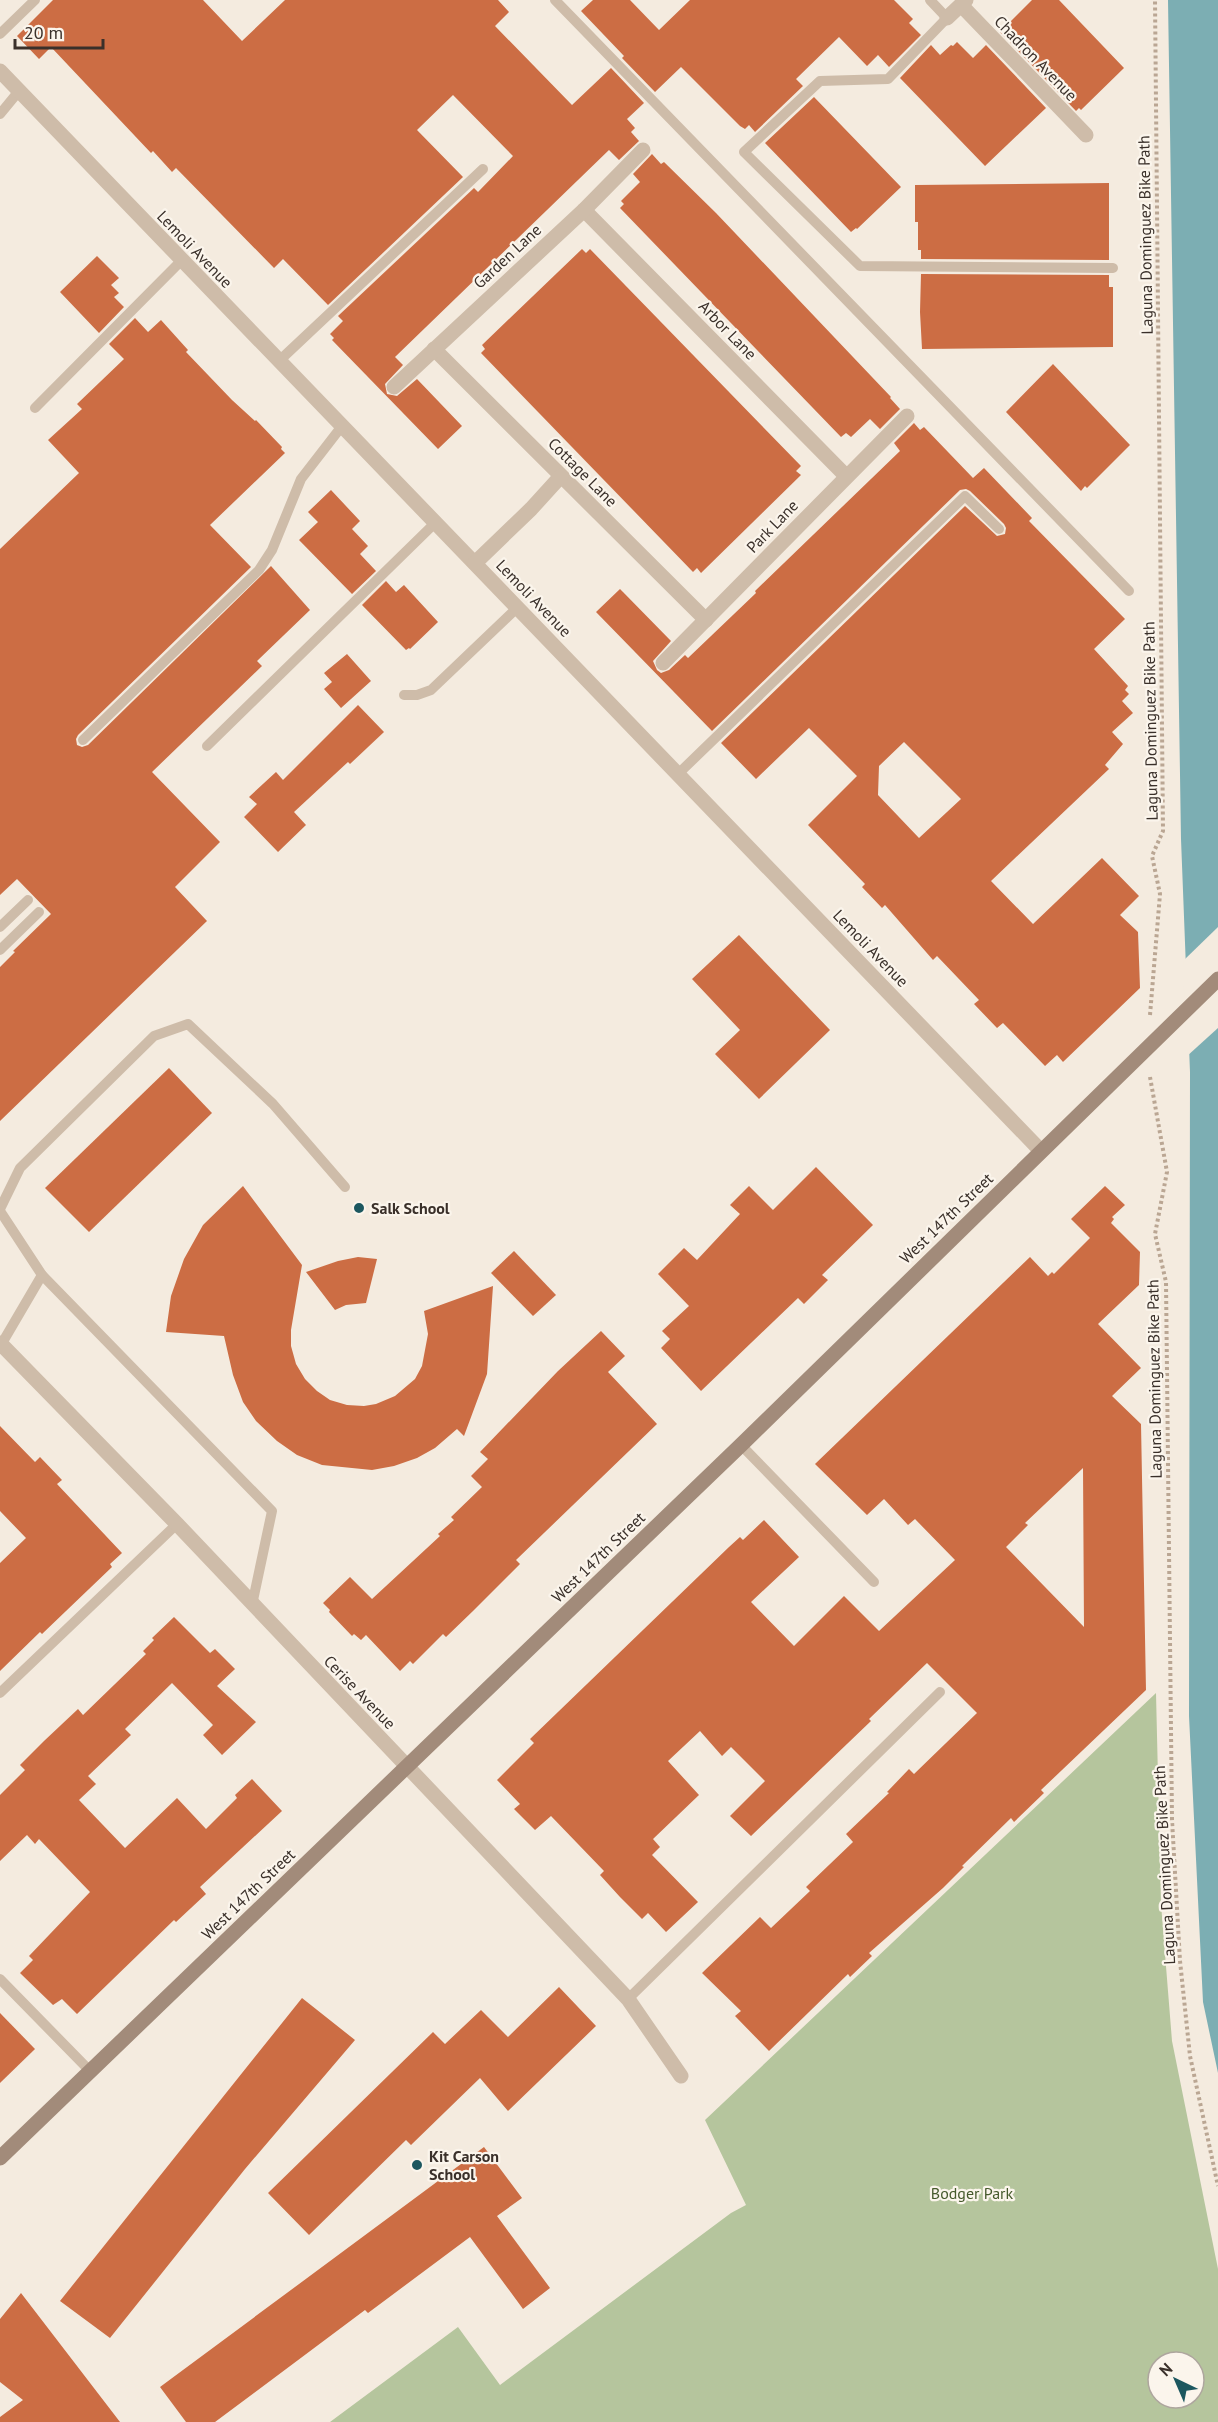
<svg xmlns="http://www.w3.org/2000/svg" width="1218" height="2422" font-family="'PT Sans',sans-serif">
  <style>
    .green { fill: #b5c59d; fill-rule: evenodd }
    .water { fill: #7caeb3 }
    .pier { fill: #f4ebdf }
    .building { fill: #cc6d44; fill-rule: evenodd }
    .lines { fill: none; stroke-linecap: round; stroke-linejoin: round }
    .path { stroke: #baa693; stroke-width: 4; stroke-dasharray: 3 3; stroke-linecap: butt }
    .lane { stroke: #cebca9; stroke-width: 10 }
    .street { stroke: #cebca9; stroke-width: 15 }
    .secondary { stroke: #a28b7a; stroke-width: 15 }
    .poi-dot { fill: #1c575f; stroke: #fbf5ec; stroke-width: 2 }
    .labels { text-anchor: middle; stroke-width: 4.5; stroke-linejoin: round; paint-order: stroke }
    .street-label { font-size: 16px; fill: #3a302a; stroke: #fbf5ec }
    .poi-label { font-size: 16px; font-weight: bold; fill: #3a302a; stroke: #fbf5ec; text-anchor: start }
    .park-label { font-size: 16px; fill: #465a2c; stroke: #fbf5ec }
  </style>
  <rect width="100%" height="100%" fill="#f4ebdf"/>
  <path class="green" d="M1156,1693L1161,1904L1172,2041L1218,2269V2422H330L458,2327L500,2385L731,2213L746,2205L705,2120ZM1158,2362H1194V2398H1158Z"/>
  <path class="water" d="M1168,0H1218V2073L1203,2002L1189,1716L1190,1072L1181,839Z"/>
  <path class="pier" d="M1218,927V1028L1186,1057L1183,961Z"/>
  <g class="building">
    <path d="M53,0H203L242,41L285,0H498L509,12L495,26L572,105L611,68L644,103L627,119L635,128L631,132L639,141L619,160L609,150L395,357L403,365L385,384L387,394L397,396L417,379L462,426L438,449L332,340L334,338L330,334L343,321L338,316L474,188L478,192L513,156L453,95L417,130L463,177L328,305L283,259L274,268L176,168L172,172L153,151L151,153L51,47L39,59L17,36Z"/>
    <path d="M593,0H630L659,30L690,0H894L913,19L909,23L921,35L889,67L878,55L867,66L839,37L796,79L803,86L755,132L749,125L745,129L740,126L681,67L655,92L622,58L624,56L581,11Z"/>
    <path d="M1032,0H1059L1124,68L1081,110L1079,108L1076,111L1000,32Z"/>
    <path d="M957,42L973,58L986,45L1046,108L985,166L900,78L931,45L940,55L951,45L953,46Z"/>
    <path d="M814,97L901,187L857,229L856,228L851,232L765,143Z"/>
    <path d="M652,154L661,164L664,162L716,213L891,397L890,398L900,409L880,429L870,419L851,437L846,433L841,437L620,208L624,204L621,201L640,182L633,174Z"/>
    <path d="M1109,183V260L921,259V250H918V222H915V185Z"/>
    <path d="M582,249L586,253L590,249L801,466L796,471L801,475L701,573L697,568L693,572L481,353L485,349L482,345Z"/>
    <path d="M97,256L119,278L111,285L119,293L114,297L124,307L99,333L60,292Z"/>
    <path d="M921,274L1109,275V287H1113V347L922,349L920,312Z"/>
    <path d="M135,318L148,332L161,320L188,350L186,352L232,400L255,421L256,420L282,447L281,449L285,453L210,525L251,567L78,735L76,739L77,745L82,747L88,745L271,566L310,610L257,661L262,666L152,772L220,842L175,887L207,921L0,1121V967L15,952L13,951L51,914L17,879L0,895V549L79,473L48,440L82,409L77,404L124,359L109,344Z"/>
    <path d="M1053,364L1130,445L1087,488L1085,486L1081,491L1006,412Z"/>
    <path d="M914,423L920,430L924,427L973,478L984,468L1032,518L1029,521L1125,619L1094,649L1128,686L1125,690L1129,694L1122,701L1133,713L1112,732L1123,744L1105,765L1109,769L991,881L1033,924L1102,858L1139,896L1120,915L1138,932L1140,988L1063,1062L1057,1055L1045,1066L1003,1023L997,1028L974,1004L979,1000L937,956L933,960L885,905L882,908L862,887L865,884L808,825L857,776L809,728L756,779L721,743L965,506L997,536L1005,534L1006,528L1004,524L970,491L966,489L960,490L712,731L596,612L620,589L623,592L671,641L653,661L657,670L661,673L669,670L685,655L688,658L756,593L755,591L900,451L894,443ZM904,742L961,799L919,838L878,795L879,766Z"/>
    <path d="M331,490L360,521L352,529L368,546L360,554L376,571L352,594L299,540L318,522L308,512Z"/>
    <path d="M386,581L396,592L404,585L438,622L410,649L409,648L406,650L362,605Z"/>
    <path d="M347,654L371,681L341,708L324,689L332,682L324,673Z"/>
    <path d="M358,705L384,732L350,764L348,762L294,812L306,825L278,852L244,817L257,804L249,797L276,772L283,780Z"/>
    <path d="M739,935L830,1030L759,1099L715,1054L740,1030L692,979Z"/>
    <path d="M169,1068L212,1113L89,1232L45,1188Z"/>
    <path d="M816,1167L873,1225L822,1275L828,1280L804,1304L798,1298L701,1391L661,1348L670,1339L662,1331L689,1306L658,1274L684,1248L697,1260L740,1214L730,1205L749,1186L773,1210Z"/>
    <path d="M243,1186L302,1265L291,1330V1346L296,1364L305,1379L317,1391L330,1400L347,1405L364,1406L376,1404L395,1396L415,1379L422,1366L428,1334L424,1311L493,1286L487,1374L464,1436L457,1429L435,1448L417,1458L394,1466L372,1470L322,1465L297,1455L277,1441L256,1421L243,1402L233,1375L224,1336L166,1332L171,1296L184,1259L203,1225Z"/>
    <path d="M1105,1186L1125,1205L1112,1217L1114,1219L1111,1223L1140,1252L1139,1285L1098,1324L1141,1368L1112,1396L1141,1424L1146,1690L1041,1790L1044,1793L1014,1822L1011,1818L962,1866L964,1867L943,1888L869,1953L872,1956L850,1977L848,1974L769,2051L735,2016L741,2011L702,1973L760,1917L771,1928L810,1891L806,1887L853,1842L846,1834L889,1793L887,1792L909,1769L914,1774L977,1713L927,1663L869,1719L871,1721L751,1836L730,1816L765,1781L731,1747L722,1756L700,1731L668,1761L699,1795L653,1839L660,1847L652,1855L698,1902L666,1932L648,1913L642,1919L620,1897L600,1875L604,1871L551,1816L535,1830L514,1809L520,1804L497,1780L534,1743L530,1739L729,1547L740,1537L743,1540L764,1520L799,1557L751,1602L794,1646L844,1596L879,1631L955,1560L915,1519L908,1525L884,1499L867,1515L815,1464L1030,1257L1048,1276L1052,1272L1054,1274L1090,1238L1071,1219ZM1083,1468L1084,1627L1006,1547L1028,1525L1025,1523Z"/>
    <path d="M514,1251L556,1295L533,1316L491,1273Z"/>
    <path d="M358,1257L377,1259L366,1303L346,1305L335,1310L306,1272L338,1261Z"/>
    <path d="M601,1331L625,1356L608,1372L657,1424L516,1560L520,1564L473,1611L446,1637L443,1634L413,1664L410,1661L400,1671L366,1635L361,1640L354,1634L352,1636L329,1612L330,1610L323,1603L350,1577L372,1599L440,1536L438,1534L454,1520L451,1517L482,1487L471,1476L488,1459L480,1452L558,1371Z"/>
    <path d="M0,1426L35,1462L40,1457L62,1480L57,1484L122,1553L110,1564L112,1567L66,1611L42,1634L40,1632L0,1671V1563L26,1538L0,1511Z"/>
    <path d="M174,1617L210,1653L215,1649L235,1669L217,1686L256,1722L222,1755L203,1735L213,1725L172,1683L125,1729L131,1735L88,1776L96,1784L79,1800L125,1848L177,1798L206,1829L237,1798L235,1795L252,1779L282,1811L200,1887L206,1894L176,1922L174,1920L77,2014L62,1999L53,2005L20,1973L33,1960L29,1956L90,1892L39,1839L35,1844L27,1835L0,1861V1795L25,1770L20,1765L44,1741L78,1709L83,1715L146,1654L143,1651L154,1640L152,1638Z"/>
    <path d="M559,1987L596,2026L508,2111L480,2078L411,2145L406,2140L309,2235L268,2193L433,2032L445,2044L481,2010L508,2037Z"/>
    <path d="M302,1998L355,2040L245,2169L110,2338L60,2301Z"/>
    <path d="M0,2013L35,2049L0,2083Z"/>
    <path d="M484,2147L522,2198L497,2216L550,2288L523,2309L470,2237L368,2313L365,2310L215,2422H186L160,2387Z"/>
    <path d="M21,2293L120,2422H0V2417L23,2400L0,2382V2319Z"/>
  </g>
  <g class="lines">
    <g class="path">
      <path d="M1150,1015L1160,894L1152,856L1163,831L1155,0"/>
      <path d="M1150,1077L1167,1172L1155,1234L1166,1282L1172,1820L1180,1961L1190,2056L1218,2186"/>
    </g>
    <g class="lane">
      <path d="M555,0L1129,591"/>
      <path d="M930,0L947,18L888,79L820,81L744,152L860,266L1113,268"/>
      <path d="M0,34L35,0"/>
      <path d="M0,114L19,91"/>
      <path d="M279,361L483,169"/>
      <path d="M35,408L181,261"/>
      <path d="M404,695H417L431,690L518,607"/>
      <path d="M83,740L259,570L272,550L301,479L342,426"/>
      <path d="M207,746L434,524"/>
      <path d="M678,774L965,496L999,529"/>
      <path d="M0,927L28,900"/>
      <path d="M0,950L39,912"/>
      <path d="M0,1209L20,1168L154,1036L188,1024L273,1104L345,1187"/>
      <path d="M0,1211L42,1275"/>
      <path d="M1,1345L42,1275L272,1511L252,1605"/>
      <path d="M741,1445L874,1582"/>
      <path d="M0,1693L177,1524"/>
      <path d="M0,1979L90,2071"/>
      <path d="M628,1999L940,1692"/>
    </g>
    <g class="street">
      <path d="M961,5L1086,135"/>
      <path d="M947,18L966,0"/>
      <path d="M0,71L1041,1151"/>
      <path d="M584,210L846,476"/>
      <path d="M434,349L706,620"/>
      <path d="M394,387L584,210L643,150"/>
      <path d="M475,563L531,509L561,476"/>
      <path d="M663,663L907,416"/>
      <path d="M0,1343L177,1524L628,1999L681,2076"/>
    </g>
    <path class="secondary" d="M0,2158L741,1445L1218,979"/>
  </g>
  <g class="poi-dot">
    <circle cx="359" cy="1208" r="6"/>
    <circle cx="417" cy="2165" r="6"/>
  </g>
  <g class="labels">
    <g class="street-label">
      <text transform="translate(1036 58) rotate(46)" y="6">Chadron Avenue</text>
      <text transform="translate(1145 235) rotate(-91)" y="6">Laguna Dominguez Bike Path</text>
      <text transform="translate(195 249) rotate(46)" y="6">Lemoli Avenue</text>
      <text transform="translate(507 256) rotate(-43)" y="6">Garden Lane</text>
      <text transform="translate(728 330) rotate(46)" y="6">Arbor Lane</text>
      <text transform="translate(583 472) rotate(45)" y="6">Cottage Lane</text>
      <text transform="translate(772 526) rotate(-46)" y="6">Park Lane</text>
      <text transform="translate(534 598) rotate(46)" y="6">Lemoli Avenue</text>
      <text transform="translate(1150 721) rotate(-91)" y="6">Laguna Dominguez Bike Path</text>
      <text transform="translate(871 948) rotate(46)" y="6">Lemoli Avenue</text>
      <text transform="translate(946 1218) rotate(-44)" y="6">West 147th Street</text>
      <text transform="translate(1154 1379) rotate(-91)" y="6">Laguna Dominguez Bike Path</text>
      <text transform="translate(598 1557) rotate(-44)" y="6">West 147th Street</text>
      <text transform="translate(360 1692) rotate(46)" y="6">Cerise Avenue</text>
      <text transform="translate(1164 1865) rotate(-93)" y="6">Laguna Dominguez Bike Path</text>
      <text transform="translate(248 1894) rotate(-44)" y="6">West 147th Street</text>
    </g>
    <g class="poi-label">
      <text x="371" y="1214">Salk School</text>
      <text x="429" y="2162">Kit Carson<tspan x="429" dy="18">School</tspan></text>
    </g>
    <g class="park-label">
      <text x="972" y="2199">Bodger Park</text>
    </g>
  </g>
  <g transform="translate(1176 2380) rotate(316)"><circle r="28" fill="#fbf5ec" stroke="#aea69e" stroke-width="1.5"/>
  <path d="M0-4.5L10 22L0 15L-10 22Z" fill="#1c575f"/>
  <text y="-9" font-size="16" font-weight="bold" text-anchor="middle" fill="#3a302a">N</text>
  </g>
  <path d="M15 39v9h88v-9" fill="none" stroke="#3a302a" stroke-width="3"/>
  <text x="24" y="39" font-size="18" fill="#3a302a" stroke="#fbf5ec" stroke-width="4.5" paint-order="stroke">20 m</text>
</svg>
